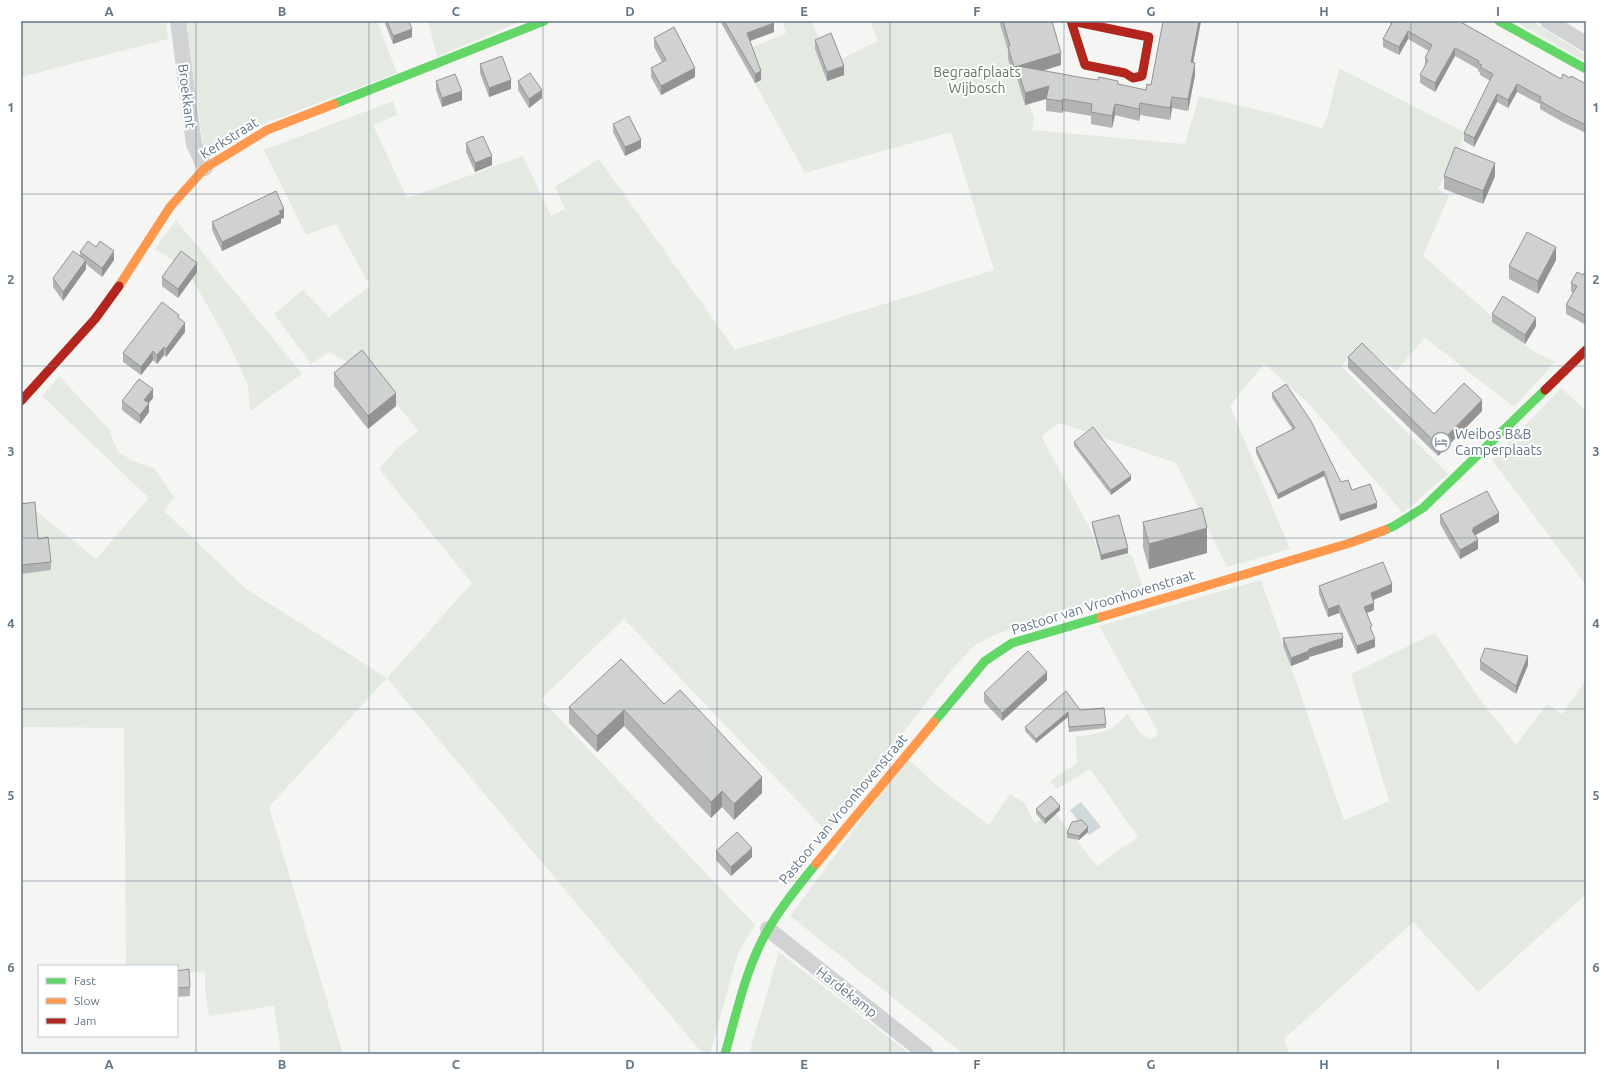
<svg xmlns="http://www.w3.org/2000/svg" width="1607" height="1075" font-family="Ubuntu,sans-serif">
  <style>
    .green { fill: #e4e9e2 }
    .water { fill: #ced7da }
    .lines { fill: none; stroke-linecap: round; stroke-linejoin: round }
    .street { stroke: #d1d2d3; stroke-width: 16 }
    .fast { stroke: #63d668; stroke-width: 9 }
    .slow { stroke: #ff974d; stroke-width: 9 }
    .jam { stroke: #b3261e; stroke-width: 9 }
    .wall { fill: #b3b5b4 }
    .shaded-wall { fill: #929392 }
    .building { fill: #d0d2d1; stroke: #929392 }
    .grid { fill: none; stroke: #637686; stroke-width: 1; stroke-opacity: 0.55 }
    .labels { text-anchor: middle; stroke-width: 4; stroke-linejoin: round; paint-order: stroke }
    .park-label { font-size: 14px; fill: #63785e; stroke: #fff }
    .street-label { font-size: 14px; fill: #637686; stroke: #fff }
    .poi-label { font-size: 14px; fill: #637686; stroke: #fff; text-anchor: start }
    .neatline { fill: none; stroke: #637686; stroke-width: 1.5 }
    .grid-label { font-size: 13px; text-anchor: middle; font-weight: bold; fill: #637686 }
  </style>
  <rect width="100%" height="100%" fill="#f5f6f4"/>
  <g class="green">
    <path d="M21,21H166L168,39L21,77Z"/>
    <path d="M186,21H377L397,73L258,126L207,150L203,144Z"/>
    <path d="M428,21H522L437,57Z"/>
    <path d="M782,21H811L831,64L878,41L870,21H999L1034,118L1032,130L1185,144L1199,96L1275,114L1322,128L1327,118L1339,68L1466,133L1438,189L1449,196L1423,256L1531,350L1555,362L1514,407L1425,338L1396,371L1361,344L1341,366L1448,474L1403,513L1308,403L1264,364L1230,406L1290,549L1227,567L1176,463L1060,423L1046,432L1042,437L1091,531L1100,557L1125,550L1132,556L1144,590L1023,624L990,637L975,645L953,668L827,832L624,619L541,699L755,925L738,953L710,1054H703L387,678L269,807L343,1054H281L274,1006L209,1016L205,990V971L177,975V966H126L124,728L21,727V499L96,559L149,498L42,396L59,376L109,429L117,450L132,461L154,468L174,497L164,511L245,588L387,678L472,583L379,469L397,448L418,431L362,360L355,366L329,352L311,364L274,314L303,290L329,317L370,286L336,224L306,235L264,150L393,101L397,115L373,125L407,198L523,156L551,216L565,209L555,187L599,159L735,350L994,270L951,132L805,173L738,53L786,33Z"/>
    <path d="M1515,21H1532L1586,55V62Z"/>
    <path d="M176,220L302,374L250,411L248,385L228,342L203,298L186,269L155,249Z"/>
    <path d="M1561,388L1586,411V585L1492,460Z"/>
    <path d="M1261,580L1344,820L1389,801L1351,674L1435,633L1479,698L1516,745L1547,704L1562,714L1586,680V894L1478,992L1413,922L1284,1039L1289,1054H964L790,916L907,758L938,787L989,825L1010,794L1025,803L1034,823L1056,814L1097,866L1138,837L1090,769L1057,789L1050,781L1077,763L1076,737C1097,734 1115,732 1127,713L1140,733L1150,739L1157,736V730L1099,626Z"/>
    <path d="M779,952L910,1054H749Z"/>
  </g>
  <path class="water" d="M1081,802L1101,827L1089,835L1070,810Z"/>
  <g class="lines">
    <g class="street">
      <path d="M178,21L194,144L205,168"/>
      <path d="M1548,21L1586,44"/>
      <path d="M768,929L926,1054"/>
    </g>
    <g class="fast">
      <path d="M1499,21L1586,69"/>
      <path d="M334,104L544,21"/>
      <path d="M1385,530L1394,526L1423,508L1545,390"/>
      <path d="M934,722L985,661L1012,643L1101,617"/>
      <path d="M725,1054C737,1012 746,966 769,928C782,905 799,885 816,864"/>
    </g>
    <g class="slow">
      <path d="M119,286L170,207L205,168L267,130L334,104"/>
      <path d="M1101,617L1350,543L1385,530"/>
      <path d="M816,864L934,722"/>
    </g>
    <g class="jam">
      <path d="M1071,21L1085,65L1125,73L1133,78L1142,76L1149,37L1072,21"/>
      <path d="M1545,390L1586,350"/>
      <path d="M21,401L95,319L119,286"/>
    </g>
  </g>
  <g class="wall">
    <path d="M384,21H409L412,37L393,44Z"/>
    <path d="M720,21H773L774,32L750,41L761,80L755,83Z"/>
    <path d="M999,21H1052L1061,65L1043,71L1146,90L1151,85L1163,21H1201L1193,63L1195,75L1188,111L1172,108L1170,120L1140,115L1139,121L1115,115L1112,128L1091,124V116L1063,111L1062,113L1046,111V99L1025,105L1017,78L1014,79L1008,59V50Z"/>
    <path d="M1387,21H1459L1561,79L1570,78L1586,84V133L1563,122L1540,109V104L1517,92L1508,108L1497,102L1474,147L1464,141V133L1490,81L1480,75V73L1478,71V69L1455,56L1435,92L1420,83V75L1425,66V58L1429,51L1408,39L1399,55L1383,47V39L1391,24Z"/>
    <path d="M654,38L695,77L661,95L651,77V68L662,62L654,47Z"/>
    <path d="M815,40L844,75L827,81L815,49Z"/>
    <path d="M480,64L511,89L489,97L480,73Z"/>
    <path d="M436,81L462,100L442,107L436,90Z"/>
    <path d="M518,81L542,98L529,108L518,90Z"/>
    <path d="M613,124L641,148L625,156L613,132Z"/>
    <path d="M466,143L492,165L475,172L466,152Z"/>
    <path d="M1444,176H1495L1483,204L1444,189Z"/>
    <path d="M284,218L281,219V223L222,251L212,230V222Z"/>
    <path d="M80,252L114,260L102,277L86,264V269L63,301L53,287V278L80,256Z"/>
    <path d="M1556,260L1538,294L1509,279V266Z"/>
    <path d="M1586,270V325L1566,314V305L1573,293L1571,291V283L1583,275Z"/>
    <path d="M197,272L178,298L162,286V277Z"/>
    <path d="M1492,314L1536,326L1525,344L1492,322Z"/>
    <path d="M179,318L185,332L166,357L164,355L157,364L153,360L141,375L123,362V353Z"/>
    <path d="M1348,357L1434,414L1482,411L1438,456L1348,368Z"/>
    <path d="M334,373L396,406L368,429L334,386Z"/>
    <path d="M1272,393L1341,482L1377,508L1340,521L1324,476L1278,499L1256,453V448L1293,430L1272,398Z"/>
    <path d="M153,398L149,403V412L140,424L122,410V401Z"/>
    <path d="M1074,442L1131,480L1111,495L1074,446Z"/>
    <path d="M21,504L51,562V570L21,574Z"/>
    <path d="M1440,515L1499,522L1475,535L1478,549L1460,559L1440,524Z"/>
    <path d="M1092,522L1128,553L1101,560L1092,526Z"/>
    <path d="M1143,522L1207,553L1149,569L1143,547Z"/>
    <path d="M1319,586L1392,592L1373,600L1374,610L1367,613L1372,632L1375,647L1357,654L1339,613L1328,617L1319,594Z"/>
    <path d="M1283,638L1343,647L1309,657V659L1291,666L1283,646Z"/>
    <path d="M1480,661L1528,665L1516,694L1480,670Z"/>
    <path d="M1047,680L1002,721L984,702V693Z"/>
    <path d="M664,704L762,793L734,820L722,807L711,818L624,726L597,752L569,723V707Z"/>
    <path d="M1080,710L1106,724V728L1069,732L1068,717L1036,743L1025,731V727Z"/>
    <path d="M1036,809L1060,810L1045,824L1036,814Z"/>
    <path d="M1088,832L1079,840L1067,838V833Z"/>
    <path d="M716,851L752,857L731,876L716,860Z"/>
    <path d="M177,971L190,987V996L177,997Z"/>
  </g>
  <g class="shaded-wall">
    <path d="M1199,21H1201L1191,74V62Z"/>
    <path d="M774,23V32L747,42V33Z"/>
    <path d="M412,29V37L393,44V36Z"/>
    <path d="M1408,31V39L1399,55V47Z"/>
    <path d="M1455,48V56L1435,92V83Z"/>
    <path d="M1061,53V65L1020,77L1018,66Z"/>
    <path d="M1195,63V75L1188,111V99Z"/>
    <path d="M844,66V75L827,81V72Z"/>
    <path d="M1017,66V78L1014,79V67Z"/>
    <path d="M695,68V77L661,95V86Z"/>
    <path d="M761,71V80L755,83V74Z"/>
    <path d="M511,80V89L489,97V88Z"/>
    <path d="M1517,84V92L1508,108V100Z"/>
    <path d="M1049,86V98L1025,105V93Z"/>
    <path d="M542,90V98L529,108V99Z"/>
    <path d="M462,91V100L442,107V98Z"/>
    <path d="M1497,94V102L1474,147V138Z"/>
    <path d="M1172,97V108L1170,120V108Z"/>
    <path d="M1063,99V111L1062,113V101Z"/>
    <path d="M1140,103V115L1139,121V109Z"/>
    <path d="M1115,104V115L1112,128V116Z"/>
    <path d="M641,140V148L625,156V147Z"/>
    <path d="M492,156V165L475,172V163Z"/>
    <path d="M1495,163V176L1483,204V191Z"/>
    <path d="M284,209V218L281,219V223L222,251V242Z"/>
    <path d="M1556,247V260L1538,294V281Z"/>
    <path d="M114,251V260L102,277V268Z"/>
    <path d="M86,260V269L63,301V292Z"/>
    <path d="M197,263V272L178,298V289Z"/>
    <path d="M1536,318V326L1525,344V335Z"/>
    <path d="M185,323V332L166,357V349Z"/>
    <path d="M164,347V355L157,364V355Z"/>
    <path d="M153,351V360L141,375V367Z"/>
    <path d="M153,389V398L144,408V400Z"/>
    <path d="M396,393V406L368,429V416Z"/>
    <path d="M1482,400V411L1438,456V445Z"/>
    <path d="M149,403V412L140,424V415Z"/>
    <path d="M1324,471V476L1278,499V494Z"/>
    <path d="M1131,476V480L1111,495V490Z"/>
    <path d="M1377,503V508L1340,521V515Z"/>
    <path d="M1499,513V522L1474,536L1472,530L1473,528Z"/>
    <path d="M1207,528V553L1149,569V544Z"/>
    <path d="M1478,540V549L1460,559V550Z"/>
    <path d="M1128,548V553L1101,560V555Z"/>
    <path d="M1392,584V592L1371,601V593Z"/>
    <path d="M1374,603V610L1364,614V607Z"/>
    <path d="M1339,605V613L1328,617V609Z"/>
    <path d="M1343,638V647L1309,657V659L1291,666V658L1309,649Z"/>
    <path d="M1375,639V647L1357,654V646Z"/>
    <path d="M1528,656V665L1516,694V686Z"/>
    <path d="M1047,672V680L1002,721V713Z"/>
    <path d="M624,710V726L597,752V736Z"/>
    <path d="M1068,712V717L1036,743V739Z"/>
    <path d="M762,777V793L734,820V804Z"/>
    <path d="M722,791V807L711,818V802Z"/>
    <path d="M1060,806V810L1045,824V819Z"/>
    <path d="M1088,827V832L1079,840V836Z"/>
    <path d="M752,848V857L731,876V867Z"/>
  </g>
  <g class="building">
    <path d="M387,21H409L412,29L393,36Z"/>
    <path d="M724,21H773L774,23L747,33L761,71L755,74Z"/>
    <path d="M1003,21H1052L1061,53L1018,66L1084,78L1098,80L1099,77L1118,81V84L1146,90L1147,84L1151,85L1163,21H1199L1191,62L1195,63L1188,99L1172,97L1170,108L1140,103L1139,109L1115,104L1112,116L1091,112L1092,104L1063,99L1062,101L1046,99L1049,86L1025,93L1017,66L1014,67L1008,47L1010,46Z"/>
    <path d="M1393,21H1459L1561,79L1563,74L1570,78L1571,76L1586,84V125L1563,114L1540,101L1541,97L1517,84L1508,100L1497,94L1474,138L1464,133L1493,74L1480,67L1482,65L1478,63L1479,61L1455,48L1435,83L1420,75L1428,60L1425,58L1432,45L1408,31L1399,47L1383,39Z"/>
    <path d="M674,27L695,68L661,86L651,68L666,60L654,38Z"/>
    <path d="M831,33L844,66L827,72L815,40Z"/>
    <path d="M502,56L511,80L489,88L480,64Z"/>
    <path d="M530,73L542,90L529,99L518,81Z"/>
    <path d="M455,74L462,91L442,98L436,81Z"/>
    <path d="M629,116L641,140L625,147L613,124Z"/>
    <path d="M483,136L492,156L475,163L466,143Z"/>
    <path d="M1455,147L1495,163L1483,191L1444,176Z"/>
    <path d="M276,191L284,209L279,211L281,214L222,242L212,222Z"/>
    <path d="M1527,232L1556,247L1538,281L1509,266Z"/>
    <path d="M88,241L96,247L100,241L114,251L102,268L80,252Z"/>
    <path d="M73,251L86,260L63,292L53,278Z"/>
    <path d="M181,251L197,263L178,289L162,277Z"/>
    <path d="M1586,270V316L1566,305L1577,286L1571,283L1577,272L1583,275Z"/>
    <path d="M1503,296L1536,318L1525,335L1492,314Z"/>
    <path d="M162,302L179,315L178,317L185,323L166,349L164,347L157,355L153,351L141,367L123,353Z"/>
    <path d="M1362,343L1434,414L1464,383L1482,400L1438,445L1348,357Z"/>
    <path d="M362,350L396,393L368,416L334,373Z"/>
    <path d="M139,379L153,389L144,400L149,403L140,415L122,401Z"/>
    <path d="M1286,384L1311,421L1341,482L1348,480L1352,490L1370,484L1377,503L1340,515L1324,471L1278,494L1256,448L1295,428L1272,393Z"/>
    <path d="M1093,427L1131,476L1111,490L1074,442Z"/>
    <path d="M1487,491L1499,513L1473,528L1474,529L1472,530L1478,540L1460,550L1440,515Z"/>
    <path d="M35,502L38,539L48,537L51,562L21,565V504Z"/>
    <path d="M1202,508L1207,528L1149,544L1143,522Z"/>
    <path d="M1119,515L1128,548L1101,555L1092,522Z"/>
    <path d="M1383,562L1392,584L1371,593L1374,603L1364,607L1372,626L1370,627L1375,639L1357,646L1339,605L1328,609L1319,586Z"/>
    <path d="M1342,633L1343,638L1309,649V651L1291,658L1283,638Z"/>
    <path d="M1485,648L1528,656L1516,686L1480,661Z"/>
    <path d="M1028,651L1047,672L1002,713L984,693Z"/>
    <path d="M621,659L664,704L680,690L762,777L734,804L722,791L711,802L624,710L597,736L569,707Z"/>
    <path d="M1066,691L1080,710L1104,708L1106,724L1069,727L1068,712L1036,739L1025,727Z"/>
    <path d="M1051,796L1060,806L1045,819L1036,809Z"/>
    <path d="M1082,820L1088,827L1079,836L1067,833L1072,822Z"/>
    <path d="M737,832L752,848L731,867L716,851Z"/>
    <path d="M189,969L190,987L177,988V971Z"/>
  </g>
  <path class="grid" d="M196,21V1054M369,21V1054M543,21V1054M717,21V1054M890,21V1054M1064,21V1054M1238,21V1054M1411,21V1054M21,194H1586M21,366H1586M21,538H1586M21,709H1586M21,881H1586"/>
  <defs>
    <symbol id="hotel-ring" viewBox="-11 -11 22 22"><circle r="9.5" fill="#fff" stroke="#96a3ac" stroke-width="1.5"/><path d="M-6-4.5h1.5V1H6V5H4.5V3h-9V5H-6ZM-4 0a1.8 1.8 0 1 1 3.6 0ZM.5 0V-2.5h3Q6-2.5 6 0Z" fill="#96a3ac"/></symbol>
  </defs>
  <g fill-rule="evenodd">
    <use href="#hotel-ring" x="1430" y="431" width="22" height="22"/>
  </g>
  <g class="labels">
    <g class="park-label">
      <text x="977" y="77">Begraafplaats<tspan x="977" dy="16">Wijbosch</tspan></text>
    </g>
    <g class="street-label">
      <text transform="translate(187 96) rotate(83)" y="5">Broekkant</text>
      <text transform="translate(229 138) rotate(-32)" y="5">Kerkstraat</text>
      <text transform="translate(1103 602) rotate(-17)" y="5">Pastoor van Vroonhovenstraat</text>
      <text transform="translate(843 809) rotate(-50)" y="5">Pastoor van Vroonhovenstraat</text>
      <text transform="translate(847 992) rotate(38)" y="5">Hardekamp</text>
    </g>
    <g class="poi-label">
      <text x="1455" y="439">Weibos B&amp;B<tspan x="1455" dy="16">Camperplaats</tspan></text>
    </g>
  </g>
  <rect width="1607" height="1075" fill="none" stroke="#ffffff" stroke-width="44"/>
  <rect x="38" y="965" width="140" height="72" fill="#ffffff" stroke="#c1c8cf"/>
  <rect x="46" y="978" width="20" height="6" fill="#63d668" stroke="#c1c8cf"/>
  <text x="74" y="985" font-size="12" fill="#637686">Fast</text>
  <rect x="46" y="998" width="20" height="6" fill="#ff974d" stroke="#c1c8cf"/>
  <text x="74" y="1005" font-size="12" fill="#637686">Slow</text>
  <rect x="46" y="1018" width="20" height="6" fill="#b3261e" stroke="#c1c8cf"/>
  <text x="74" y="1025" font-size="12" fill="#637686">Jam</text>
  <rect x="22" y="22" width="1563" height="1031" class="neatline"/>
  <g class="grid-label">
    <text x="109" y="16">A</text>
    <text x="282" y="16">B</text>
    <text x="456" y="16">C</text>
    <text x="630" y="16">D</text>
    <text x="804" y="16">E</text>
    <text x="977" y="16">F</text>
    <text x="1151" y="16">G</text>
    <text x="1324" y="16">H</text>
    <text x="1498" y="16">I</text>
    <text x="11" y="112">1</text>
    <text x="1596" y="112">1</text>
    <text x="11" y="284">2</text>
    <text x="1596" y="284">2</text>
    <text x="11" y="456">3</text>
    <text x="1596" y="456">3</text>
    <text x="11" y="628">4</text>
    <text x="1596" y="628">4</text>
    <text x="11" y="800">5</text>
    <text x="1596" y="800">5</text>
    <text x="11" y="972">6</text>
    <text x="1596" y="972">6</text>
    <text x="109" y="1069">A</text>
    <text x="282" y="1069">B</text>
    <text x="456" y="1069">C</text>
    <text x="630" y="1069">D</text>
    <text x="804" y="1069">E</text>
    <text x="977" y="1069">F</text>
    <text x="1151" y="1069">G</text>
    <text x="1324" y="1069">H</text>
    <text x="1498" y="1069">I</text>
  </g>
</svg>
